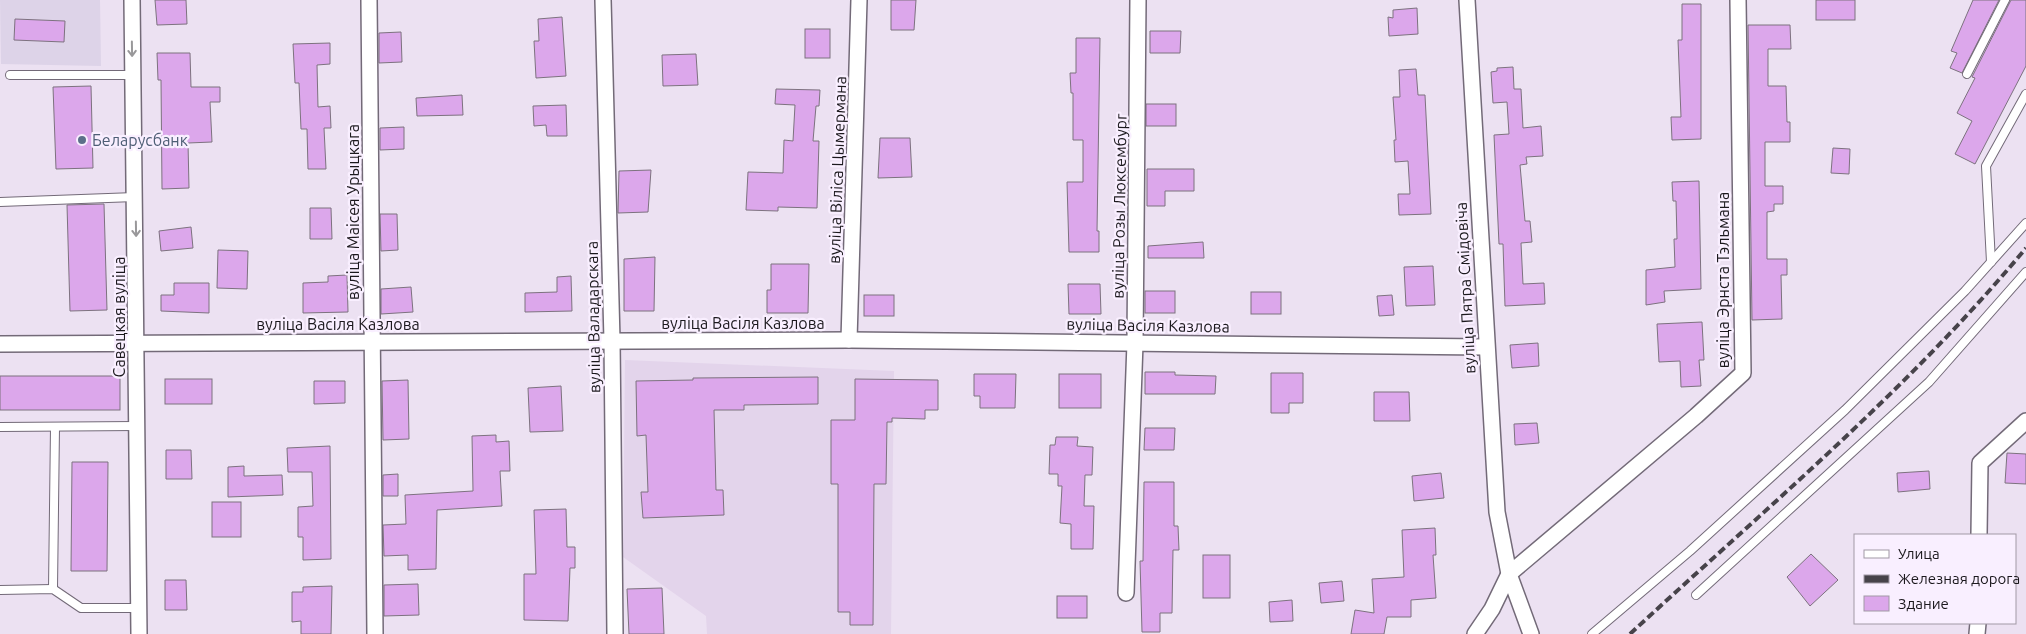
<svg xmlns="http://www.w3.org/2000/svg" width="2026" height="634" font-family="Ubuntu,sans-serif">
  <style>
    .built { fill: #e3d4eb }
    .education { fill: #ddd3e8 }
    .building { fill: #dca7eb; stroke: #7d727f }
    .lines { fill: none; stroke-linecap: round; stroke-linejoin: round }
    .lane-casing { stroke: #736a78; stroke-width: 10 }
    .street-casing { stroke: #736a78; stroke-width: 18 }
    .lane { stroke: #fff; stroke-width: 8 }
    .street { stroke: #fff; stroke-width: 15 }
    .rail { stroke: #47434a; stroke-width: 4; stroke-dasharray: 8 4; stroke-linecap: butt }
    .oneway { stroke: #99989a }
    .service-dot { fill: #5c6f8a; stroke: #f9efff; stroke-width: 2 }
    .labels { text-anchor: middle; stroke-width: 4.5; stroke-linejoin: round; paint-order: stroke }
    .service-label { font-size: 16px; fill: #4e5e75; stroke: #f9efff; text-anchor: start }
    .street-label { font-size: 16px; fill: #1c191e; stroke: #f9efff }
  </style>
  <rect width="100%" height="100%" fill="#ece1f2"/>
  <path class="built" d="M625,360L894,371L891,634H707L706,616L623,557Z"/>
  <path class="education" d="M0,0H100L101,66L1,64Z"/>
  <g class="building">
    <path d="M155,0H186L187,24L157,25Z"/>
    <path d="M891,0H916L914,30H891Z"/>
    <rect x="1816" y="0" width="39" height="20"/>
    <path d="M1973,0H1999L1962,73L1950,68L1957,53L1951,51Z"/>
    <path d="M2011,0H2026V66L1975,164L1955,154L1972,121L1957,113L1975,78L1972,77Z"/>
    <path d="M1682,4H1701V139L1672,140L1671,117H1681L1678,40H1682Z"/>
    <path d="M1417,8L1418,34L1389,36L1388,17L1393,18V10Z"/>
    <path d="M562,17L566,76L536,78L534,41H539L538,19Z"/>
    <path d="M15,19L65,21L64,42L14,40Z"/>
    <path d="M1748,25H1790L1791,49H1768V86H1786L1787,122H1790V142H1765V186H1783V204H1774V211L1767,212V259H1787V275H1781L1782,319L1752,320Z"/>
    <rect x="805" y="29" width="25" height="29"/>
    <path d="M1150,31H1181L1180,53H1150Z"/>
    <path d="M401,32L402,62L379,63V33Z"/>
    <path d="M1076,38H1100L1097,231H1099V252H1069L1067,182H1083V140H1073V93H1071L1070,73H1076Z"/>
    <path d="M330,43V64L317,65L318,107L330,106L331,128H324L326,169H308L307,129H301L299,83H295L293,44Z"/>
    <path d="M157,53H190L191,87H220V102H210L212,142L188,143L189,188L162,189L161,80H158Z"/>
    <path d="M696,54L698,85L663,86L662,55Z"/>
    <path d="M1513,67L1514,89H1521L1523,128L1541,126L1543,156L1526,157L1527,164L1520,165L1525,221H1530L1532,242L1521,243L1523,284L1544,283L1545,304L1505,306L1503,244H1499L1494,135L1509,134L1507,102L1493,103L1491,72L1497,71V68Z"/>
    <path d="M1416,69L1418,95H1425L1431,214L1399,215L1398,194H1410L1408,161L1395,162L1394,140H1396L1393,97H1400L1399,70Z"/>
    <path d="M91,86L93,168L56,169L53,87Z"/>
    <path d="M776,89L820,90L819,106H816L813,141H819L817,208L778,207V211L746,210L748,172L783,173L784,140L793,141L795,105L775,104Z"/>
    <path d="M462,95L463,115L417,116L416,98Z"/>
    <rect x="1146" y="104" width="30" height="22"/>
    <path d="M566,105L567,136H547L546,125L534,126L533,106Z"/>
    <path d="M404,127V149L380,150V128Z"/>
    <path d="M880,138H910L912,177L878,178Z"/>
    <path d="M1833,148L1850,149L1849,174L1831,173Z"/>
    <path d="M1147,169H1194V191H1165V206H1147Z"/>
    <path d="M651,170L648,212L618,213L619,171Z"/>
    <path d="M1699,181L1701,289L1664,291L1665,302L1646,305V270L1675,267L1674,239H1677L1676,201H1673L1672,182Z"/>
    <path d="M104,204L107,310L70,311L67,205Z"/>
    <path d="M310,208H331L332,239H310Z"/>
    <path d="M380,214H397L398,250L381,251Z"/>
    <path d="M191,227L193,248L161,251L159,231Z"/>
    <path d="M1203,242L1204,258H1148V246Z"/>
    <path d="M218,250L248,251L247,289L217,288Z"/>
    <path d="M655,257L654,311H624V259Z"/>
    <path d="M771,264H809L808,313H767V290H771Z"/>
    <path d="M1433,266L1435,305L1406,306L1404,267Z"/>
    <path d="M347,275L348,312L303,313V283L328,282V276Z"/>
    <path d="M571,276L572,311L525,312V293L557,292V277Z"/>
    <path d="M174,283H209V313L161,311V295H174Z"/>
    <path d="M1068,284H1100L1101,314H1069Z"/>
    <path d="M411,287L413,312L381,314V289Z"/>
    <rect x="1145" y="291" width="30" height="22"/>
    <rect x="1251" y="292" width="30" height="22"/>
    <rect x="864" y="295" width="30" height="21"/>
    <path d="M1392,295L1394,315L1379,316L1377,296Z"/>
    <path d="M1702,322L1704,360H1699L1701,386L1681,387L1680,361L1659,362L1657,324Z"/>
    <path d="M1538,343L1539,366L1512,368L1510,345Z"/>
    <path d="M1145,372H1175V375L1216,376L1215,394H1145Z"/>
    <path d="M1271,373H1303V403H1289V413H1271Z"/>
    <path d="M974,374H1016L1015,408H980V396H974Z"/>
    <rect x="1059" y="374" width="42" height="34"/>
    <rect x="0" y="376" width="120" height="34"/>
    <path d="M818,377V404L744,405V410H714L716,490H723L724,515L643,518L641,492H648L646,435L637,436L636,381L693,380V378Z"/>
    <rect x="165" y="379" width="47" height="25"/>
    <path d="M855,379L938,380V410H925V419L892,418V422H887L886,484H874L873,625H850V612H838V484H831V420H855Z"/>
    <path d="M408,380L409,439L383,440L382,381Z"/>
    <path d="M314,381H345V403L314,404Z"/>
    <path d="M561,386L563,431L530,432L528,388Z"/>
    <path d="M1374,392H1409L1410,421H1374Z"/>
    <path d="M1537,423L1539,443L1515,445L1514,424Z"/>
    <path d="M1145,428H1175L1174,450H1144Z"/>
    <path d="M496,435V442L509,441L510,471H500L502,506L437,510L436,569L408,570V555L384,556L383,525L406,524L405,495L473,491L472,436Z"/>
    <path d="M1056,437H1078L1077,446L1093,447L1092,475H1085L1084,506H1094L1093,549H1071V524L1060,523L1062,486H1058V474H1049L1050,445H1055Z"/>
    <path d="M330,446L331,559L303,560V537H298V507L313,506L312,472H288L287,448Z"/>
    <path d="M166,450H191L192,479H166Z"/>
    <path d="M2007,453L2026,454V484L2005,483Z"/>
    <path d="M72,462H108L107,571H71Z"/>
    <path d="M244,466V476L282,475L283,495L228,497V467Z"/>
    <path d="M1929,471L1930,489L1898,492L1897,473Z"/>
    <path d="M1441,473L1444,498L1414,501L1412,476Z"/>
    <path d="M398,474V496H383V475Z"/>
    <path d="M1144,482H1174V526H1178L1179,550H1173L1172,613H1160V632H1142L1140,561H1143Z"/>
    <rect x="212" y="502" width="29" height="35"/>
    <path d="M566,509L567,547H575V568H570L568,621L524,620V574H536L534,510Z"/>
    <path d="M1435,528L1436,555H1433L1436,598L1411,600V617H1387L1384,634H1351L1355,610L1374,613L1372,579L1404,577L1402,530Z"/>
    <path d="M1811,554L1838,580L1810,606L1787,577Z"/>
    <rect x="1203" y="555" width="27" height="43"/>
    <path d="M165,580H186L187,610H165Z"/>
    <path d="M1342,581L1344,601L1321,603L1319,583Z"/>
    <path d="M418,584L419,615L384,616V585Z"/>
    <path d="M332,586L331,634H301V621L292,622V592H303V587Z"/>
    <path d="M662,588L664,634H629L627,589Z"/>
    <rect x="1057" y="596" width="30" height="22"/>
    <path d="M1292,600L1293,621L1270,622L1269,602Z"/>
  </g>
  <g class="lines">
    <defs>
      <g id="lane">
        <path d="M1967,74L2005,0"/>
        <path d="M10,75H133"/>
        <path d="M0,202L135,197"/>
        <path d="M1991,262L1986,166L2026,94"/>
        <path d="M0,427L137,426"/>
        <path d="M53,589L55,427"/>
        <path d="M0,590L53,589L81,608H139"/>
        <path d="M1696,595L1929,382L2026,272"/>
        <path d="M1592,634L1690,551L1845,410L1965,291L2026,223"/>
      </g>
      <g id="street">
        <path d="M132,0L139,634"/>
        <path d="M369,0L375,634"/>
        <path d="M603,0L612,340L615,634"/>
        <path d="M1467,0L1497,512L1509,574L1531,634"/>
        <path d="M849,340L859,0"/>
        <path d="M0,344L849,340L1485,347"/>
        <path d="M1979,535L1980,463L2026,421"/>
        <path d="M1126,593L1135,343L1138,0"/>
        <path d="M1475,634L1492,609L1509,574L1696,416L1743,373L1738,0"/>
        <path d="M1977,634L1978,623"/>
      </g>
    </defs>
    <use href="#lane" class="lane-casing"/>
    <use href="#street" class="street-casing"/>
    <use href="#lane" class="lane"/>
    <use href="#street" class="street"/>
    <path class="rail" d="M1630,634C1765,509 1908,390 2026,248"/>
  </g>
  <defs><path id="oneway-shaft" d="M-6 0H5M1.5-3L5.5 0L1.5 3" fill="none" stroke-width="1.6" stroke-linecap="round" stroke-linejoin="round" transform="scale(1.25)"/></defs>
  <g class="oneway">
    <use href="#oneway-shaft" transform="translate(132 49) rotate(89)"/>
    <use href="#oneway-shaft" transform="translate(136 229) rotate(89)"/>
  </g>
  <circle class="service-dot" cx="82" cy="140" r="5"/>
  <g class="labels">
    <g class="service-label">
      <text x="92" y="146">Беларусбанк</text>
    </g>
    <g class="street-label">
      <text transform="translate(837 170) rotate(-88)" y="6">вуліца Віліса Цымермана</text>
      <text transform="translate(1119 206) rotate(-89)" y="6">вуліца Розы Люксембург</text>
      <text transform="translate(353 212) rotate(-90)" y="6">вуліца Маісея Урыцкага</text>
      <text transform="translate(1723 280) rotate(-90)" y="6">вуліца Эрнста Тэльмана</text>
      <text transform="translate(1465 288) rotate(-93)" y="6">вуліца Пятра Смідовіча</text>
      <text transform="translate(119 317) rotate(-90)" y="6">Савецкая вуліца</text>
      <text transform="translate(593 317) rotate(-91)" y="6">вуліца Валадарскага</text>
      <text x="743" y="329">вуліца Васіля Казлова</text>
      <text x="338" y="330">вуліца Васіля Казлова</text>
      <text transform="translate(1148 325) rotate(1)" y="6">вуліца Васіля Казлова</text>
    </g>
  </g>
  <rect x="1854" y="534" width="162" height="90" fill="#f9efff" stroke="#a199a5"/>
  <rect x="1864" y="550" width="25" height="8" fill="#ffffff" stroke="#a199a5"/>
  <text x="1898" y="559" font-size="15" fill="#1c191e">Улица</text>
  <rect x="1864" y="575" width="25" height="8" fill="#47434a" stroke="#a199a5"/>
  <text x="1898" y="584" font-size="15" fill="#1c191e">Железная дорога</text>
  <rect x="1864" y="596" width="25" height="15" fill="#dca7eb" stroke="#a199a5"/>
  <text x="1898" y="609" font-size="15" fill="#1c191e">Здание</text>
</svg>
